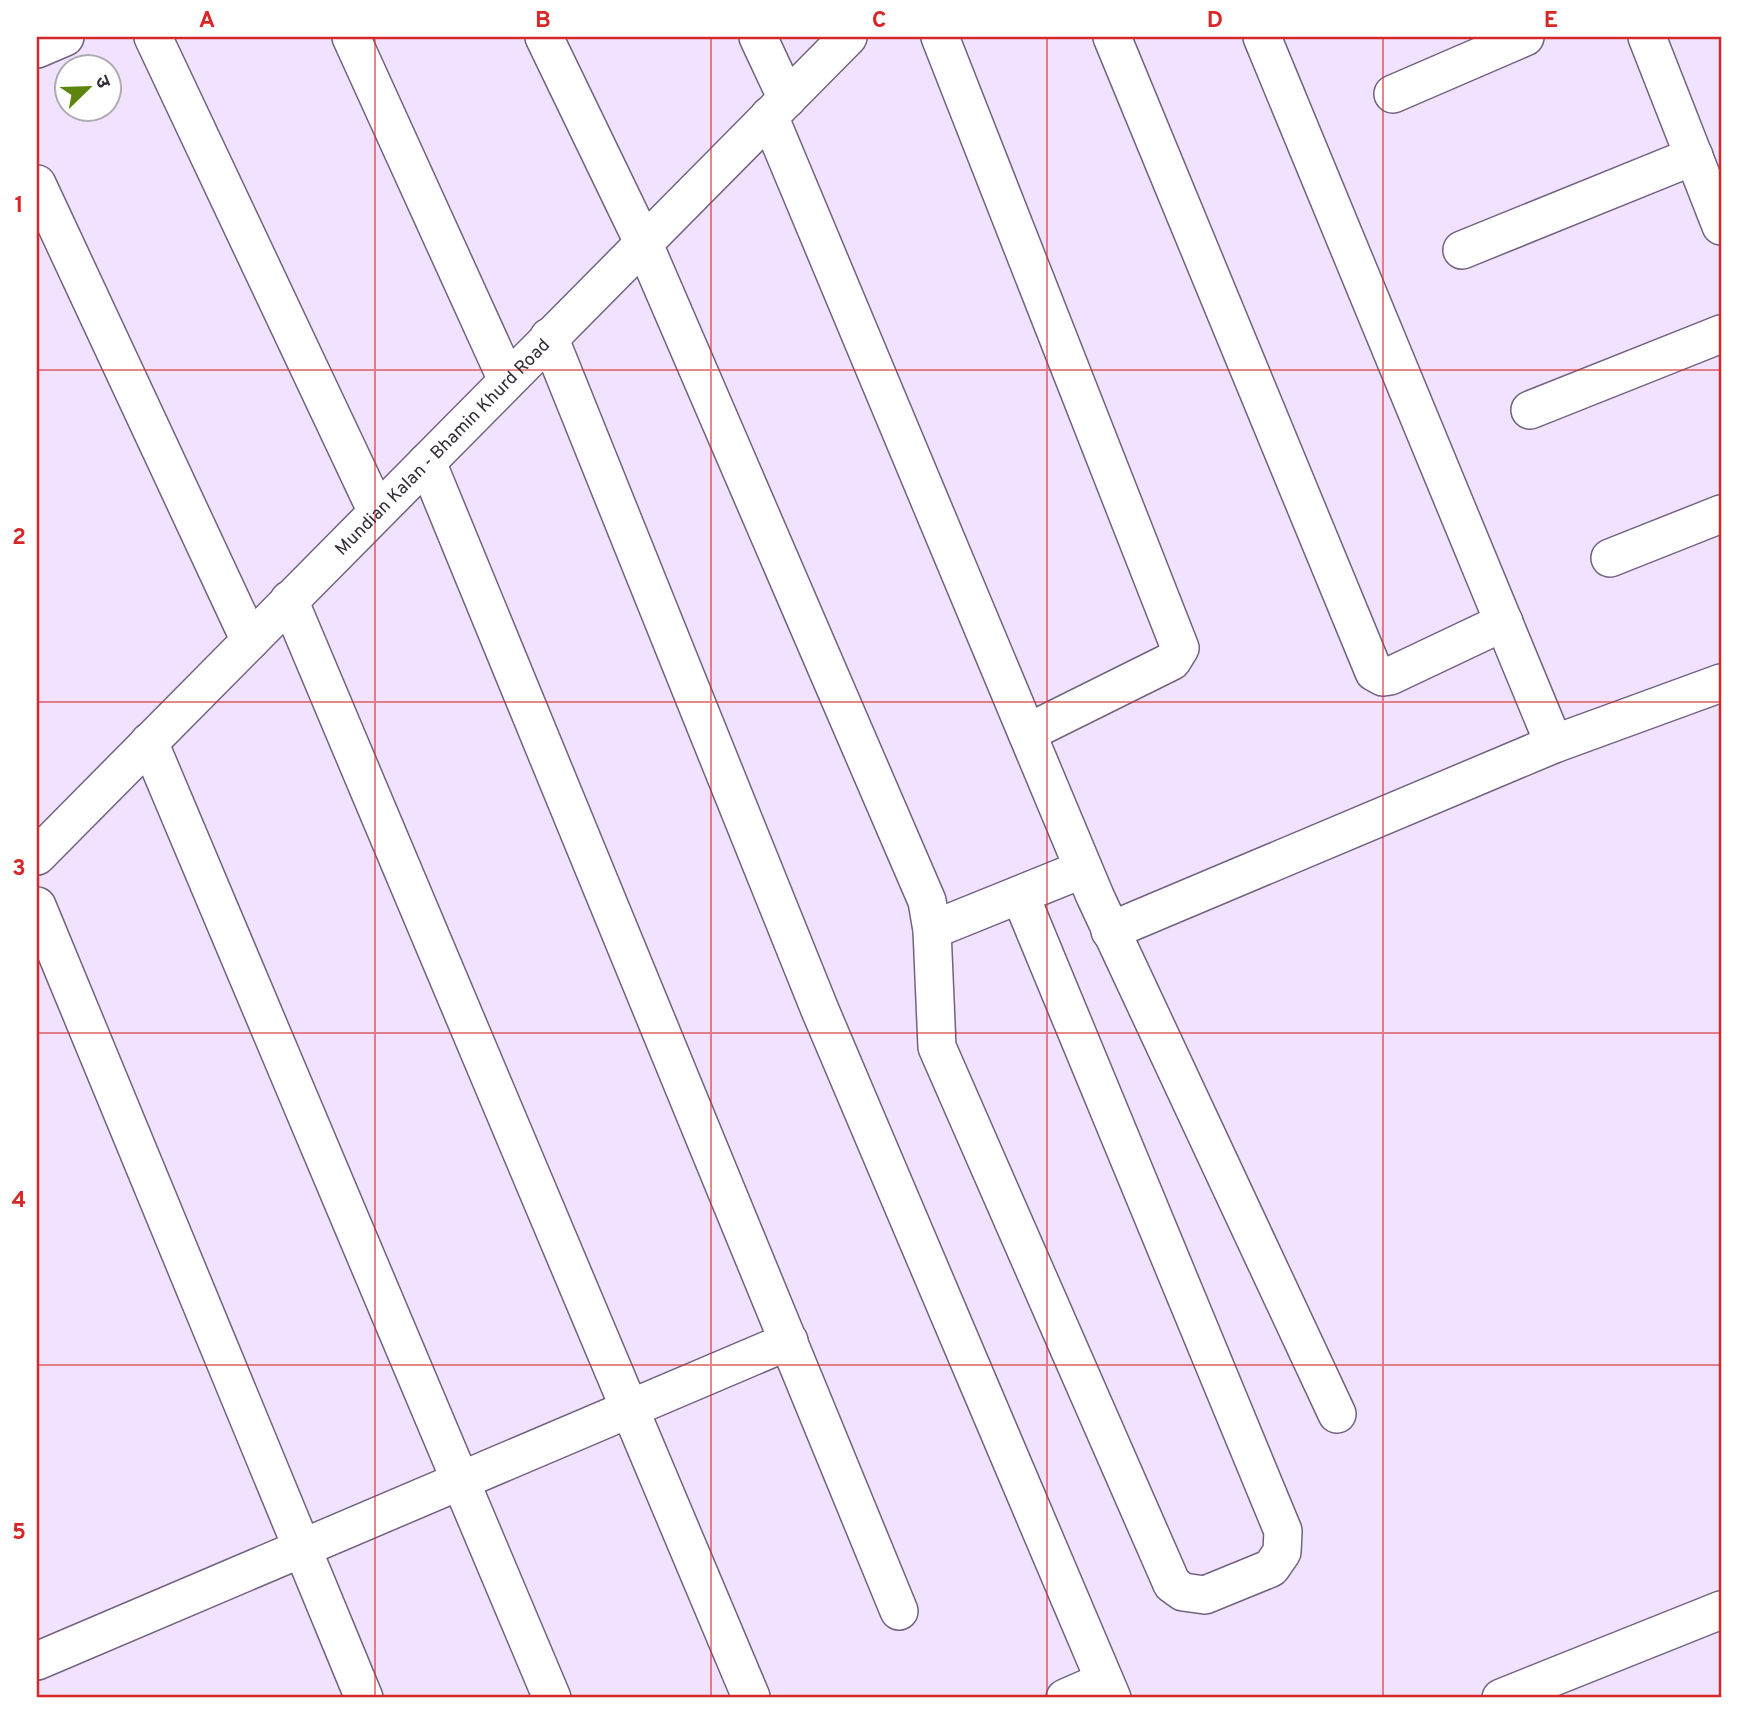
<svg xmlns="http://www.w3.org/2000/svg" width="1758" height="1735" font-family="Overpass,'Noto Sans Devanagari',sans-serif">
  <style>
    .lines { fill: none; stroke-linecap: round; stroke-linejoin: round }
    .minor-casing { stroke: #726281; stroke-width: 40 }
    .minor { stroke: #fff; stroke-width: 37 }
    .grid { fill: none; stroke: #d62828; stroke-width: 2; stroke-opacity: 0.55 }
    .labels { text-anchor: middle; stroke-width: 6; stroke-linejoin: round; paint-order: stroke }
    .street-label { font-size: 18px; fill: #342d3b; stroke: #fff }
    .neatline { fill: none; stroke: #d62828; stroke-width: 2.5 }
    .grid-label { font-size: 23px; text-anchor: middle; font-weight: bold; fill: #d62828 }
  </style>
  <rect width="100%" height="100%" fill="#f1e2ff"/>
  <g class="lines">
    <defs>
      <g id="minor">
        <path d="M153,37L377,512"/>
        <path d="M351,37L507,380"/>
        <path d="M544,37L643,242L927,901L932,930L937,1047L1172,1584L1183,1592L1205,1595L1271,1568L1282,1552L1283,1531L1020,895"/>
        <path d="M758,37L787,99"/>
        <path d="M940,37L1180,648L1172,661L1027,733"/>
        <path d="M1112,37L1374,672L1383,677L1390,676L1504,622"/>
        <path d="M1262,37L1554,744"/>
        <path d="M1647,37L1721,226"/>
        <path d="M37,49L65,37"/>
        <path d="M1393,94L1525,37"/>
        <path d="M769,116L1095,896L1337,1414"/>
        <path d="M37,184L250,641"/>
        <path d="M1462,250L1694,156"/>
        <path d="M549,337L820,1010L1112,1698"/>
        <path d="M1530,410L1721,334"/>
        <path d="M427,462L899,1611"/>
        <path d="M1610,558L1721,514"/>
        <path d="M289,600L751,1697"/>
        <path d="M149,742L552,1698"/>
        <path id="s1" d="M37,856L848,37"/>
        <path d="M37,906L364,1698"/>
        <path d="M932,930L1083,869"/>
        <path d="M1110,931L1554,744L1721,683"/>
        <path d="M37,1661L789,1341"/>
        <path d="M1065,1698L1104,1681"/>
        <path d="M1501,1698L1721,1610"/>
      </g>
    </defs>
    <use href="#minor" class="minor-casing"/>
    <use href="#minor" class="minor"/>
  </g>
  <path class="grid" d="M375,37V1698M711,37V1698M1047,37V1698M1383,37V1698M37,370H1721M37,702H1721M37,1033H1721M37,1365H1721"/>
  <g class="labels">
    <g class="street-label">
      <text dy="6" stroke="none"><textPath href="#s1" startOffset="576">Mundian Kalan - Bhamin Khurd Road</textPath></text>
    </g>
  </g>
  <rect width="1758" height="1735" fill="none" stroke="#ffffff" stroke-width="77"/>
  <g transform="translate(88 88) rotate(67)"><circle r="33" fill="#ffffff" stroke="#aeabb1" stroke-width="2"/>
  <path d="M0-5L12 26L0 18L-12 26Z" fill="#5d850d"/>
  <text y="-10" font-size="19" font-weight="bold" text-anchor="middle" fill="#342d3b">उ</text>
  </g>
  <rect x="38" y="38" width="1682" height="1658" class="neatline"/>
  <g class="grid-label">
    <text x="207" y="27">A</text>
    <text x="543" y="27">B</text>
    <text x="879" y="27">C</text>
    <text x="1215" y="27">D</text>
    <text x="1551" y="27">E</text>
    <text x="19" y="212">1</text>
    <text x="19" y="544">2</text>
    <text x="19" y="875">3</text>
    <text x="19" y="1207">4</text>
    <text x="19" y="1539">5</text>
  </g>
</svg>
